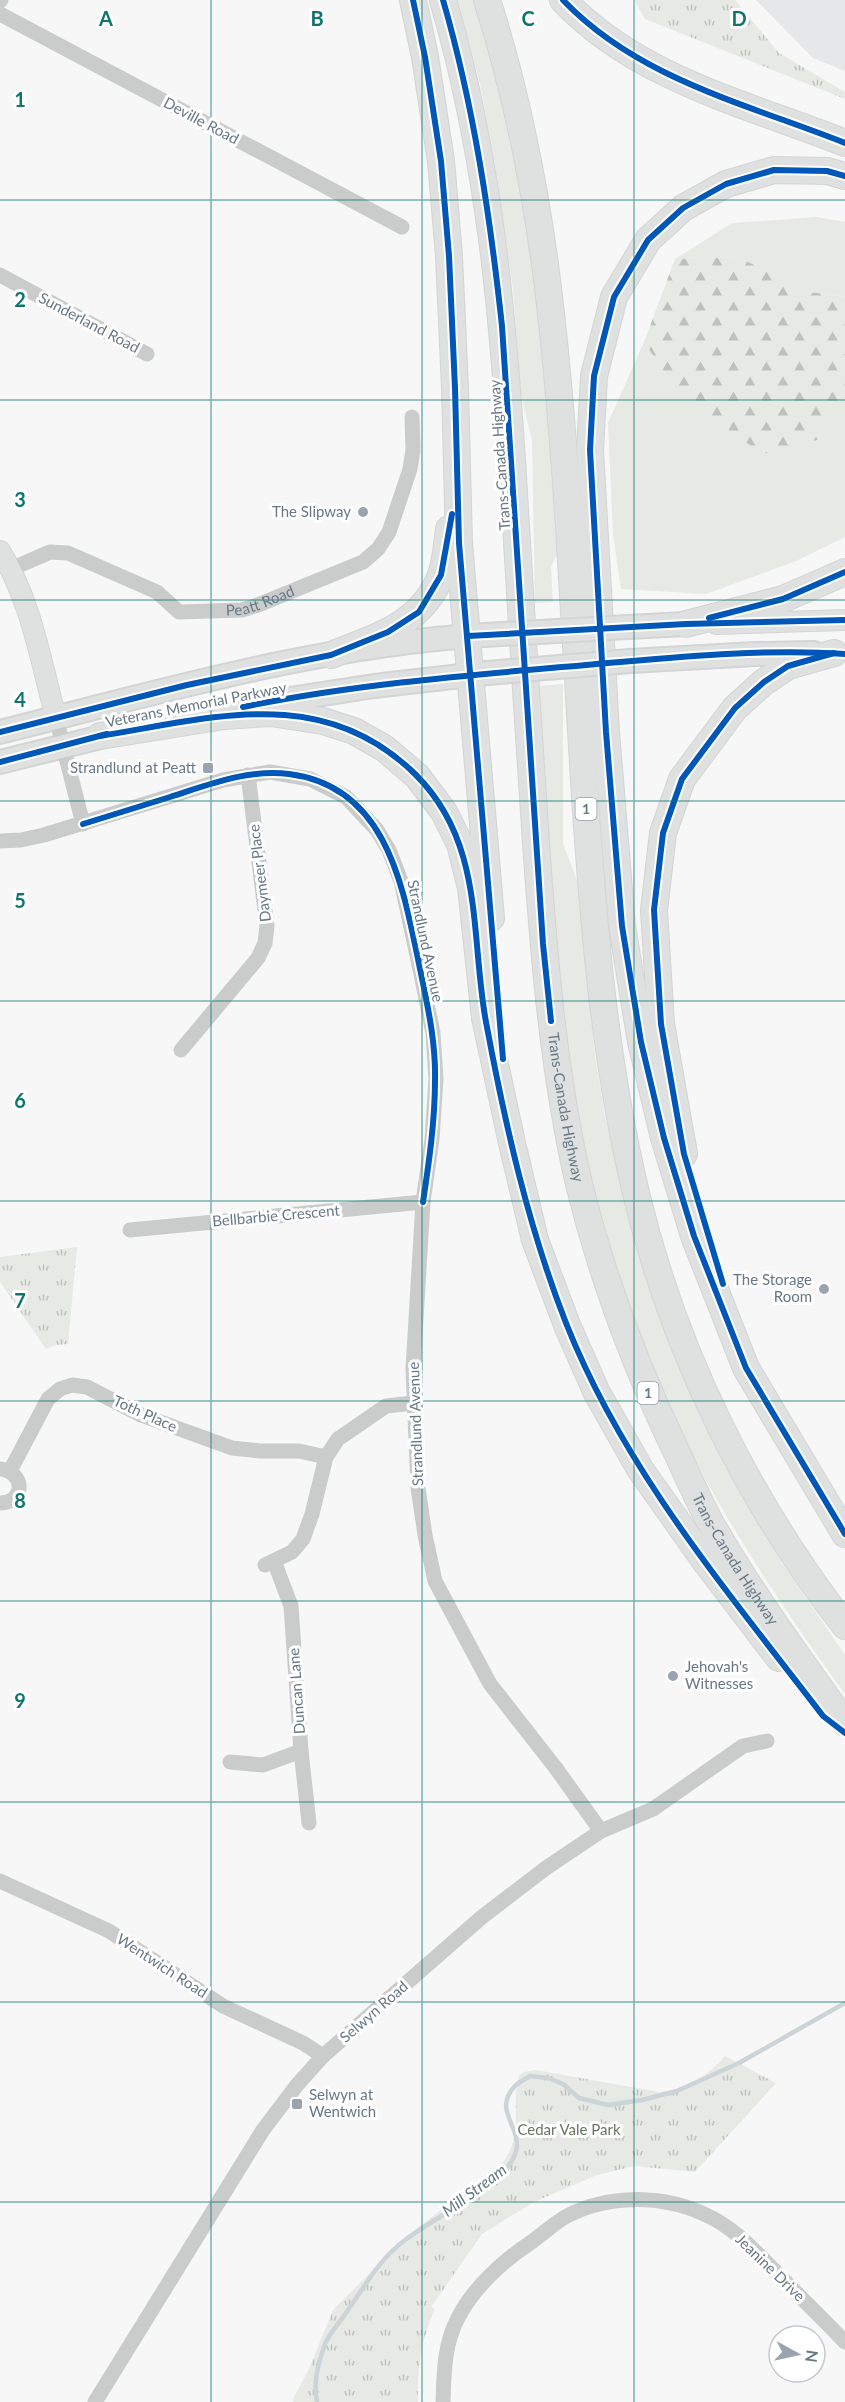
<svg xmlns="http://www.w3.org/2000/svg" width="845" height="2402" font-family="Lato,sans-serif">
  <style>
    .built { fill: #e6e7e8 }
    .grass { fill: #e6e9e4 }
    .forest { fill: url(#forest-firs) }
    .park { fill: url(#park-tufts) }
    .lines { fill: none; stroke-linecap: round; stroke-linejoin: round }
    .stream { stroke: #ccd4d8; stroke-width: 4.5 }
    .secondary-casing { stroke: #d4d5d6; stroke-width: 22 }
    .primary-casing { stroke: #d3d4d5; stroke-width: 26 }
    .highway-casing { stroke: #d3d4d4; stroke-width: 28 }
    .street { stroke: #cacccc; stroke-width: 15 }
    .secondary { stroke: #dfe0e0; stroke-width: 20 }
    .primary { stroke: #dfe0e0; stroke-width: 22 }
    .highway { stroke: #dfe0e0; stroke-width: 26 }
    .primary-bridge-casing { stroke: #d3d4d5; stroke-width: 26; stroke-linecap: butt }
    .primary-bridge { stroke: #dfe0e0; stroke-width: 22 }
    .cycleway-casing { stroke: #fff; stroke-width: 10 }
    .cycleway { stroke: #0057b8; stroke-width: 6 }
    .grid { fill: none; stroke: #0f766e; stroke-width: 1.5; stroke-opacity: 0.55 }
    .poi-dot { fill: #9aa4ae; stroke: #fff; stroke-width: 2 }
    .labels { text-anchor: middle; stroke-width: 6; stroke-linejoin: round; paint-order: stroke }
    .shield { fill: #fff; stroke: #95a0aa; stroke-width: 1.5 }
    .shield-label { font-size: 14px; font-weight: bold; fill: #687886 }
    .street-label { font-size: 15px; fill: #687886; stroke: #fff }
    .poi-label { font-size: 15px; fill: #687886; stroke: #fff; text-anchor: end }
    .park-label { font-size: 15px; fill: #667862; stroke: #fff }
    .water-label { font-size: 16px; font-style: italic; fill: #637882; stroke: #fff }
    .grid-label { font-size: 20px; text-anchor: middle; font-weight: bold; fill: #0f766e; stroke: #fff; stroke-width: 6; stroke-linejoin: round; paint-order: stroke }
  </style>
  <defs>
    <pattern id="forest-firs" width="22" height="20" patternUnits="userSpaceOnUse" patternTransform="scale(1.5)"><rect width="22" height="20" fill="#e6e9e4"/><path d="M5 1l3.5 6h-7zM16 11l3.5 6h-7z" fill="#bec2be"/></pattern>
    <pattern id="park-tufts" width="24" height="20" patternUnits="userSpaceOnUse" patternTransform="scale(1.5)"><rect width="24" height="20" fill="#e6e9e4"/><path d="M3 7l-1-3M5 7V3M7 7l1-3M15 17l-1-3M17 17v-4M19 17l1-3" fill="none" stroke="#bec2be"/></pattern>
  </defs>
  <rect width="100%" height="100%" fill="#f7f7f7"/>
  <path class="built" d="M756,0H845V71L813,58Z"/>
  <g class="grass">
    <path d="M458,0H474C496,74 516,149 527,226C544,334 550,443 558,552L551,567L553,602L535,603L532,440L521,395L513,290L494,158L480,84Z"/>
    <path d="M817,217L845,222V297L810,292L738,257L675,259L732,223Z"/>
    <path d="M644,342L681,397L817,440L845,404V537L796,561L706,594L621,589L613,534L608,423Z"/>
    <path d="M563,684V843L578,883L594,1048L604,1111L619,1178L641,1259L665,1332L703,1421L781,1561L845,1655V1694C760,1577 682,1456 632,1320C559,1118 550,899 539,686Z"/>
  </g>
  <path class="forest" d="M738,257L810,292L845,297V404L817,440L763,454L681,397L644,342L675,259Z"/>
  <g class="park">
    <path d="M634,0H735L779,53L845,92V99L645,19Z"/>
    <path d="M77,1247L68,1344L55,1345L46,1349L0,1282V1257Z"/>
    <path d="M725,2056L776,2083L695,2172L635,2166L597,2175L534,2202L482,2234L431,2307L435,2309C421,2340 417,2369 418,2402H293L294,2397L309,2369L333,2310L406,2237L503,2162C525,2132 510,2109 519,2075L524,2072L536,2070L659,2092C685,2090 708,2076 725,2056Z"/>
  </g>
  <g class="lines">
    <path class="stream" d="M317,2402C313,2382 318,2364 325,2344C330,2332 341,2321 348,2310C365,2286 380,2258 405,2240C436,2217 472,2201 500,2175C544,2134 485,2118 515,2086C519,2082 526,2079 530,2076L548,2078L563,2084L579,2098L608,2105L642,2100L677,2091L739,2063L845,2003"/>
    <defs>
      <g id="secondary">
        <path d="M0,551C31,600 41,662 56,718"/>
        <path d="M716,624L845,620"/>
      </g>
      <g id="primary">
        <path d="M628,627L686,624"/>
        <path d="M630,661L756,654L814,653"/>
        <path d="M246,706L374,686L487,673"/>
        <path d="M0,732C159,692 320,645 484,635"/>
        <path d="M0,762L117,733"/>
      </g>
      <g id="highway">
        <path d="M413,0L425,57L441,161L449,256L455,388L459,543L491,918"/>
        <path id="s2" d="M443,0C492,166 505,337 515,509C522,620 528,732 536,843C544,957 553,1072 579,1184C602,1278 636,1368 678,1455C688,1477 698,1499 709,1520C749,1591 798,1657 845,1723"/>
        <path d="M487,0C543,175 557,345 569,527C574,617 580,708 585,798C594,931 605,1064 636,1193C673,1349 747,1500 845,1626"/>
        <path d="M563,0C638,79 747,104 845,143"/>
        <path d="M845,176L827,171L774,170L726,184L683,208L648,240L614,297L594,376L590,450L606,732L622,926L641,1042L664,1138L694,1236L746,1368L845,1534"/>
        <path d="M686,624L783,599L845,572"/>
        <path d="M331,655C376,637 422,625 441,575C446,561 447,543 449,529"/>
        <path d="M100,736L224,716L271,713L323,721L354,731L384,748L417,776L444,812L460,844L471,888L485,1018L512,1143L535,1240L567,1325L596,1391L640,1469L705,1561L779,1658"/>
        <path d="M684,1154L661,1024L654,910L663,833L682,779L735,708L764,682L788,666L834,653"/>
      </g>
    </defs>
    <use href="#secondary" class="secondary-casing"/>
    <use href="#primary" class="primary-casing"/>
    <use href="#highway" class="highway-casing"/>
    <g class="street">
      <path d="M0,1L1,0"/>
      <path d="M0,14L402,227"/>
      <path d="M0,275L147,354"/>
      <path id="s1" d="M11,569L50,552L68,553L157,592L179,612L242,610L258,605L363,562L378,549L389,532L410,469L413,450L412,417"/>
      <path d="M56,718L83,824"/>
      <path d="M0,841L21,840L44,835L223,780L270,772L310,779L346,797L377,830L389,850L401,881L421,974L433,1033L436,1079L432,1139L423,1202L413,1369L418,1488L425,1535L435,1581L490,1684L555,1767L601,1831"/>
      <path d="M181,1050L258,958L265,943L267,926L248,775"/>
      <path d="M130,1230L423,1202"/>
      <path d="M0,1469C26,1472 25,1503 0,1503"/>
      <path d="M10,1471L48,1399L60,1389L72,1385L87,1387L141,1415L232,1448L260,1451H299L326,1457"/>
      <path d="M274,1561L291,1606L301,1751L309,1823"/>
      <path d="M265,1565L292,1552L303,1539L312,1514L326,1457L338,1439L386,1406L413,1403"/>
      <path d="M230,1762L263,1765L301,1751"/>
      <path d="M0,1881L109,1931L223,2006L303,2043L323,2056"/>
      <path d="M95,2402L263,2130L297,2085L323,2056L482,1917L546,1868L601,1831L653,1809L743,1746L767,1741"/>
      <path d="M443,2402C444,2373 444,2344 458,2318C473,2288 503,2261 530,2243C543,2234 554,2223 567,2216C608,2194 662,2195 704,2214C734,2227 755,2251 778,2274C800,2297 823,2319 845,2342"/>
    </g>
    <use href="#secondary" class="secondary"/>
    <use href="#primary" class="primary"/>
    <use href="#highway" class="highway"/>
    <defs>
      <g id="primary-bridge">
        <path d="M485,635L628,627"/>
        <path d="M488,673L630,661"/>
      </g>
    </defs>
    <use href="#primary-bridge" class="primary-bridge-casing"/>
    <use href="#primary-bridge" class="primary-bridge"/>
    <defs>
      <g id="cycleway">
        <path d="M413,0L425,57L441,161L449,256L455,388L459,543L503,1059"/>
        <path d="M443,0C474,107 490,216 502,326L543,944L551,1021"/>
        <path d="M563,0C638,79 747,104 845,143"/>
        <path d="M845,176L827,171L774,170L726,184L683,208L648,240L614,297L594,376L590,450L606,732L622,926L641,1042L664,1138L694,1236L746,1368L845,1534"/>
        <path d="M709,618L783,599L845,572"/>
        <path d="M468,636L686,624L845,620"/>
        <path d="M243,707C355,684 471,675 586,665C669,658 762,648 845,654"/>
        <path d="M0,732L187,685L331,655L388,632L419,612L441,575L452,514"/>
        <path d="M100,736C212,718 323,683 415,774C485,843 470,935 486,1022C505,1124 528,1226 566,1323C624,1470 728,1592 823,1716L845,1733"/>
        <path d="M0,762L107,734"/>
        <path d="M83,824C112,815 141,806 170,797C208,785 247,769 289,774C385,786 402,882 418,959C426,999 436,1039 435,1080C435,1121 429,1162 423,1202"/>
        <path d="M723,1284L684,1154L661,1024L654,910L663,833L682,779L735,708L764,682L788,666L834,653"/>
      </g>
    </defs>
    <use href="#cycleway" class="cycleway-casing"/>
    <use href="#cycleway" class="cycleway"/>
  </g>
  <path class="grid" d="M211,0V2402M422,0V2402M634,0V2402M0,200H845M0,400H845M0,600H845M0,801H845M0,1001H845M0,1201H845M0,1401H845M0,1601H845M0,1802H845M0,2002H845M0,2202H845"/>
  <g class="poi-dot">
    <circle cx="363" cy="512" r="6"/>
    <rect x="202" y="762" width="12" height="12" rx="3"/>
    <circle cx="824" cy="1289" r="6"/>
    <circle cx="673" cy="1676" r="6"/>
    <rect x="291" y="2098" width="12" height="12" rx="3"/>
  </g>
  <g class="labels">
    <g class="shield">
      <rect x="575.5" y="798" width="21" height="22" rx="4.5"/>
      <rect x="637.5" y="1382" width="21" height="22" rx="4.5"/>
    </g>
    <g class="shield-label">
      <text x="586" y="814">1</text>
      <text x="648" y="1398">1</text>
    </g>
    <g class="street-label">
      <text transform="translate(201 121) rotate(28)" y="5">Deville Road</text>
      <text transform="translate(89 323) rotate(28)" y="5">Sunderland Road</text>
      <text transform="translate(500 455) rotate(-94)" y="5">Trans-Canada Highway</text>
      <text dy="5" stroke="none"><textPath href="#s1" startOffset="270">Peatt Road</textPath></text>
      <text transform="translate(196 705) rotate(-11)" y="5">Veterans Memorial Parkway</text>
      <text transform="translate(260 873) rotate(-97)" y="5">Daymeer Place</text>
      <text transform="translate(425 941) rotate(78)" y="5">Strandlund Avenue</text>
      <text dy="5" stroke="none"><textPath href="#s2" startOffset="1116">Trans-Canada Highway</textPath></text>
      <text transform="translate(276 1216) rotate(-5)" y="5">Bellbarbie Crescent</text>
      <text transform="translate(145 1414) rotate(24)" y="5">Toth Place</text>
      <text transform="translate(416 1424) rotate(-92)" y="5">Strandlund Avenue</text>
      <text dy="5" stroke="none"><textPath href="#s2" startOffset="1602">Trans-Canada Highway</textPath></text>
      <text transform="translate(297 1691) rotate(-94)" y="5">Duncan Lane</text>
      <text transform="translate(162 1966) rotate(33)" y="5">Wentwich Road</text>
      <text transform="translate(374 2012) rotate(-41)" y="5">Selwyn Road</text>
      <text transform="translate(770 2268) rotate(44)" y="5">Jeanine Drive</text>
    </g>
    <g class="poi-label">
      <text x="351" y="517">The Slipway</text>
      <text x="196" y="773">Strandlund at Peatt</text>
      <text x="812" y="1285">The Storage<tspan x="812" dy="17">Room</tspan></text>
      <text x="685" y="1672" text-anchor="start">Jehovah's<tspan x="685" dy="17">Witnesses</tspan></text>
      <text x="309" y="2100" text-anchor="start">Selwyn at<tspan x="309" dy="17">Wentwich</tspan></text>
    </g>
    <g class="park-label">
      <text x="569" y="2135">Cedar Vale Park</text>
    </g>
    <g class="water-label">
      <text transform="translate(474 2190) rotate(-37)" y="6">Mill Stream</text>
    </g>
  </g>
  <g class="grid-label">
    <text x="106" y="26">A</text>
    <text x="317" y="26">B</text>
    <text x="528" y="26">C</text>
    <text x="739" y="26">D</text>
    <text x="20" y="107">1</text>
    <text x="20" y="307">2</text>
    <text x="20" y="507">3</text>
    <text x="20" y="707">4</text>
    <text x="20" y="908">5</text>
    <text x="20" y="1108">6</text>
    <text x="20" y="1308">7</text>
    <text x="20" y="1508">8</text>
    <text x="20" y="1708">9</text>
  </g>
  <g transform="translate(797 2354) rotate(98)"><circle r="28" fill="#ffffff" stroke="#c3c9cf" stroke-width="1.5"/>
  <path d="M0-4.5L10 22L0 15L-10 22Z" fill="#9aa4ae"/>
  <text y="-9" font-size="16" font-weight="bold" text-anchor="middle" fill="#687886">N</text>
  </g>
</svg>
